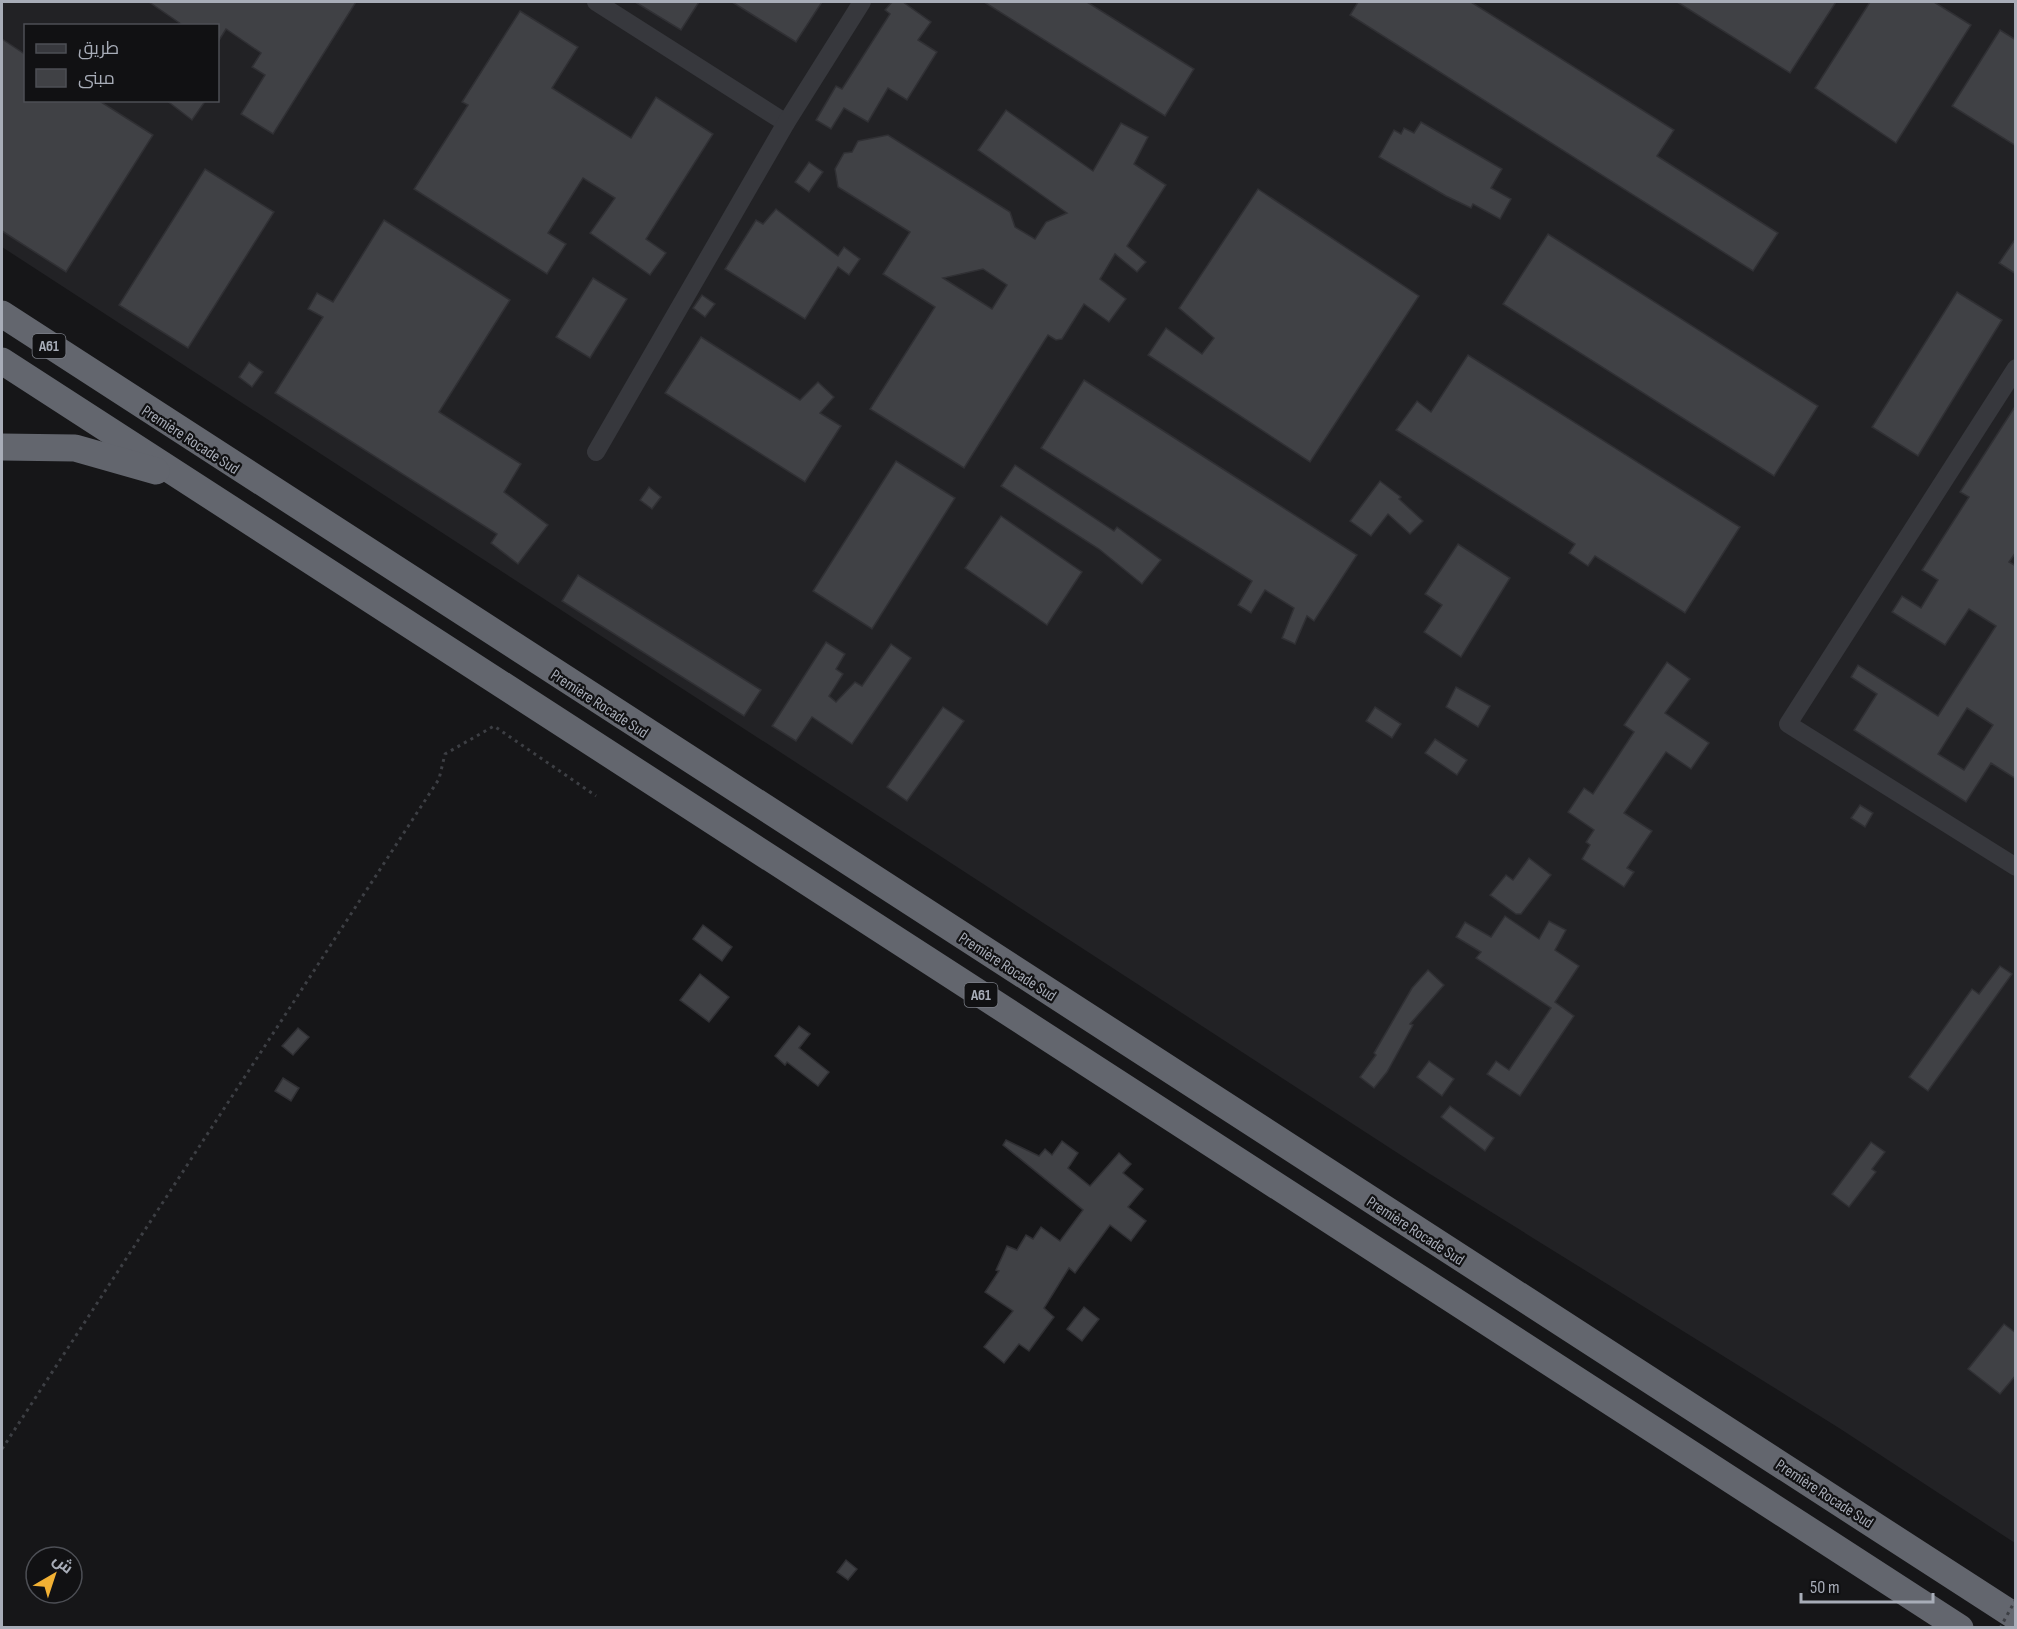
<svg xmlns="http://www.w3.org/2000/svg" width="2017" height="1629" font-family="'Sofia Sans Condensed',Cairo,sans-serif">
  <style>
    .built { fill: #222225; fill-rule: evenodd }
    .building { fill: #404145; stroke: #303034; stroke-width: 1.5; fill-rule: evenodd }
    .lines { fill: none; stroke-linecap: round; stroke-linejoin: round }
    .path { stroke: #3d3f44; stroke-width: 3; stroke-dasharray: 3 4.5; stroke-linecap: butt }
    .minor { stroke: #37383d; stroke-width: 18 }
    .highway { stroke: #63666e; stroke-width: 27 }
    .path-bridge { stroke: #3d3f44; stroke-width: 3; stroke-dasharray: 3 4.5; stroke-linecap: butt }
    .labels { text-anchor: middle; stroke-width: 4.5; stroke-linejoin: round; paint-order: stroke }
    .shield { fill: #111113; stroke: #7b7e86; stroke-width: 1.5 }
    .shield-label { font-size: 15px; font-weight: bold; fill: #a8adb8 }
    .street-label { font-size: 16px; fill: #a8adb8; stroke: #111113 }
  </style>
  <rect width="100%" height="100%" fill="#161618"/>
  <path class="built" d="M2,2H2015V1543L1839,1428L1430,1174L2,247ZM26,26H218V100H26Z"/>
  <g class="building">
    <path d="M149,2H356L273,134L241,114L265,75L252,67L261,53L226,29L218,42V26H184Z"/>
    <path d="M635,2H699L681,30Z"/>
    <path d="M732,2H822L796,42Z"/>
    <path d="M892,2H903L931,22L918,40L937,52L907,100L888,88L868,122L844,108L831,129L816,120L836,86L842,89L890,14L885,10Z"/>
    <path d="M984,2H1087L1194,69L1165,116Z"/>
    <path d="M1358,2H1471L1674,130L1657,156L1778,233L1753,271L1350,15Z"/>
    <path d="M1677,2H1836L1790,73Z"/>
    <path d="M1870,2H1934L1971,25L1896,143L1815,88Z"/>
    <path d="M520,11L578,47L552,88L631,138L656,97L713,134L646,239L666,253L650,275L590,233L615,198L583,178L548,233L566,244L547,274L414,189L468,105L462,102Z"/>
    <path d="M2000,30L2016,40V146L1952,106Z"/>
    <path d="M2,39L26,55V100H98L153,135L66,272L2,231Z"/>
    <path d="M166,100H206L192,120Z"/>
    <path d="M1006,110L1093,171L1121,123L1148,137L1134,164L1166,185L1127,246L1146,262L1137,272L1115,254L1100,279L1126,299L1109,322L1084,304L1062,339L1056,340L1048,335L964,468L870,409L935,307L883,274L910,232L838,187L835,169L844,153L852,152L858,141L888,135L1010,212L1015,227L1035,239L1046,222L1067,213L978,150ZM983,269L1007,285L992,309L943,278Z"/>
    <path d="M1421,122L1502,169L1491,188L1511,199L1500,219L1473,204L1471,208L1446,196L1379,157L1394,130L1401,134L1404,128L1414,133Z"/>
    <path d="M809,162L823,172L809,192L795,182Z"/>
    <path d="M205,169L274,212L188,348L119,305Z"/>
    <path d="M1258,189L1419,296L1310,462L1148,355L1166,328L1202,354L1214,338L1179,308Z"/>
    <path d="M776,209L838,256L844,247L860,259L849,275L838,267L805,319L725,269L756,220L763,224Z"/>
    <path d="M384,220L510,300L439,412L521,464L504,492L548,525L518,564L491,543L497,534L275,393L323,317L308,309L317,293L333,302Z"/>
    <path d="M1548,234L1818,406L1774,476L1503,304Z"/>
    <path d="M2016,238V274L1999,263Z"/>
    <path d="M593,278L627,299L590,358L556,337Z"/>
    <path d="M1957,292L2002,320L1918,456L1872,427Z"/>
    <path d="M702,295L715,304L705,317L693,308Z"/>
    <path d="M701,337L800,400L818,382L834,397L820,413L841,426L805,482L665,393Z"/>
    <path d="M1468,355L1740,527L1685,613L1595,556L1588,566L1569,553L1575,544L1396,430L1417,401L1431,412Z"/>
    <path d="M249,362L263,372L252,387L239,377Z"/>
    <path d="M1084,380L1357,555L1314,621L1307,616L1295,644L1282,638L1294,608L1265,590L1251,613L1238,605L1252,581L1041,448Z"/>
    <path d="M2016,405V552L2009,562L2016,566V779L1991,763L1966,802L1854,730L1877,694L1851,677L1858,665L1938,716L1996,626L1969,609L1945,645L1892,612L1902,596L1921,608L1938,580L1922,570L1969,497L1960,492ZM1967,708L1993,725L1964,770L1938,754Z"/>
    <path d="M896,461L955,498L872,629L813,591Z"/>
    <path d="M1015,465L1114,531L1117,527L1161,560L1142,584L1099,549L1001,486Z"/>
    <path d="M1380,481L1401,497L1399,499L1423,521L1410,534L1388,514L1371,536L1350,521Z"/>
    <path d="M649,487L661,497L652,509L640,500Z"/>
    <path d="M1001,516L1082,572L1047,625L965,568Z"/>
    <path d="M1458,544L1510,578L1461,657L1424,632L1442,605L1425,594Z"/>
    <path d="M578,575L761,690L744,716L562,601Z"/>
    <path d="M826,642L845,654L836,669L843,674L829,696L836,702L855,682L862,686L891,644L911,658L852,744L812,717L796,741L772,726Z"/>
    <path d="M1667,662L1690,679L1665,713L1709,743L1691,769L1666,752L1624,813L1652,831L1627,868L1634,872L1624,887L1582,859L1590,845L1586,842L1594,830L1568,812L1584,788L1593,794L1634,732L1624,725Z"/>
    <path d="M1456,687L1490,706L1478,727L1446,707Z"/>
    <path d="M943,707L964,721L907,801L887,787Z"/>
    <path d="M1375,707L1401,724L1392,738L1366,721Z"/>
    <path d="M1435,739L1467,760L1457,775L1425,753Z"/>
    <path d="M1860,805L1873,813L1865,827L1851,818Z"/>
    <path d="M1529,858L1551,875L1521,914H1516L1490,895L1506,875L1513,880Z"/>
    <path d="M1505,916L1539,939L1549,921L1566,930L1555,950L1579,966L1555,1002L1574,1016L1520,1096L1487,1074L1496,1061L1509,1070L1551,1008L1476,958L1481,952L1456,937L1465,922L1491,937Z"/>
    <path d="M703,925L732,947L722,961L693,939Z"/>
    <path d="M2000,966L2012,974L1928,1091L1909,1077L1972,989L1979,994Z"/>
    <path d="M1428,970L1444,985L1410,1024L1413,1025L1387,1072L1374,1088L1360,1077L1376,1055L1374,1053L1412,988Z"/>
    <path d="M700,974L729,997L709,1022L680,1000Z"/>
    <path d="M799,1026L810,1034L799,1048L829,1072L818,1086L787,1062L785,1065L775,1056Z"/>
    <path d="M298,1028L309,1037L293,1055L282,1046Z"/>
    <path d="M1429,1061L1454,1079L1442,1096L1417,1077Z"/>
    <path d="M283,1078L299,1088L291,1101L275,1091Z"/>
    <path d="M1450,1106L1494,1138L1485,1151L1441,1117Z"/>
    <path d="M1006,1140L1039,1156L1045,1149L1052,1155L1062,1141L1078,1153L1068,1168L1090,1186L1119,1153L1131,1164L1123,1173L1143,1189L1128,1207L1146,1221L1131,1241L1110,1225L1075,1273L1069,1268L1044,1308L1054,1317L1029,1351L1019,1344L1004,1363L984,1347L1013,1311L985,1292L999,1271L996,1270L1007,1246L1017,1250L1026,1235L1033,1239L1041,1227L1060,1241L1083,1210L1003,1145Z"/>
    <path d="M1871,1142L1885,1152L1872,1169L1876,1172L1849,1207L1832,1194Z"/>
    <path d="M1084,1307L1099,1319L1082,1341L1067,1329Z"/>
    <path d="M2004,1324L2016,1333V1375L2000,1394L1968,1369Z"/>
    <path d="M846,1560L857,1569L848,1580L837,1572Z"/>
  </g>
  <g class="lines">
    <path class="path" d="M2,1449L439,779L445,754L494,726L596,796"/>
    <g class="minor">
      <path d="M596,2L786,123"/>
      <path d="M2016,368L1788,724L2016,867"/>
      <path d="M596,452L786,123L862,2"/>
    </g>
    <g class="highway">
      <path d="M2,314L2016,1617"/>
      <path d="M2,361L1960,1628"/>
      <path d="M2,447L75,448L156,471"/>
    </g>
    <path class="path-bridge" d="M2000,1628L2016,1599"/>
  </g>
  <g class="labels">
    <g class="shield">
      <rect x="32.5" y="334" width="33" height="24" rx="4.5"/>
      <rect x="964.5" y="983" width="33" height="24" rx="4.5"/>
    </g>
    <g class="shield-label">
      <text x="49" y="351">A61</text>
      <text x="981" y="1000">A61</text>
    </g>
    <g class="street-label">
      <text transform="translate(191 439) rotate(33)" y="6">Première Rocade Sud</text>
      <text transform="translate(600 703) rotate(33)" y="6">Première Rocade Sud</text>
      <text transform="translate(1008 966) rotate(33)" y="6">Première Rocade Sud</text>
      <text transform="translate(1416 1230) rotate(33)" y="6">Première Rocade Sud</text>
      <text transform="translate(1825 1493) rotate(33)" y="6">Première Rocade Sud</text>
    </g>
  </g>
  <rect width="2017" height="1629" fill="none" stroke="#a8adb8" stroke-width="6"/>
  <rect x="24" y="24" width="195" height="78" fill="#111113" stroke="#4d4f55" stroke-width="1.5"/>
  <rect x="36" y="44" width="30" height="9" fill="#37383d" stroke="#4d4f55" stroke-width="1.5"/>
  <text x="78" y="54" font-size="18" fill="#a8adb8">طريق</text>
  <rect x="36" y="69" width="30" height="18" fill="#404145" stroke="#4d4f55" stroke-width="1.5"/>
  <text x="78" y="84" font-size="18" fill="#a8adb8">مبنى</text>
  <g transform="translate(54 1575) rotate(39)"><circle r="28" fill="#111113" stroke="#4d4f55" stroke-width="1.5"/>
  <path d="M0-4.5L10 22L0 15L-10 22Z" fill="#f2b134"/>
  <text y="-9" font-size="16" font-weight="bold" text-anchor="middle" fill="#a8adb8">ش</text>
  </g>
  <path d="M1801 1593v9h132v-9" fill="none" stroke="#a8adb8" stroke-width="3"/>
  <text x="1810" y="1593" font-size="18" fill="#a8adb8" stroke="#111113" stroke-width="4.5" paint-order="stroke">50 m</text>
</svg>
